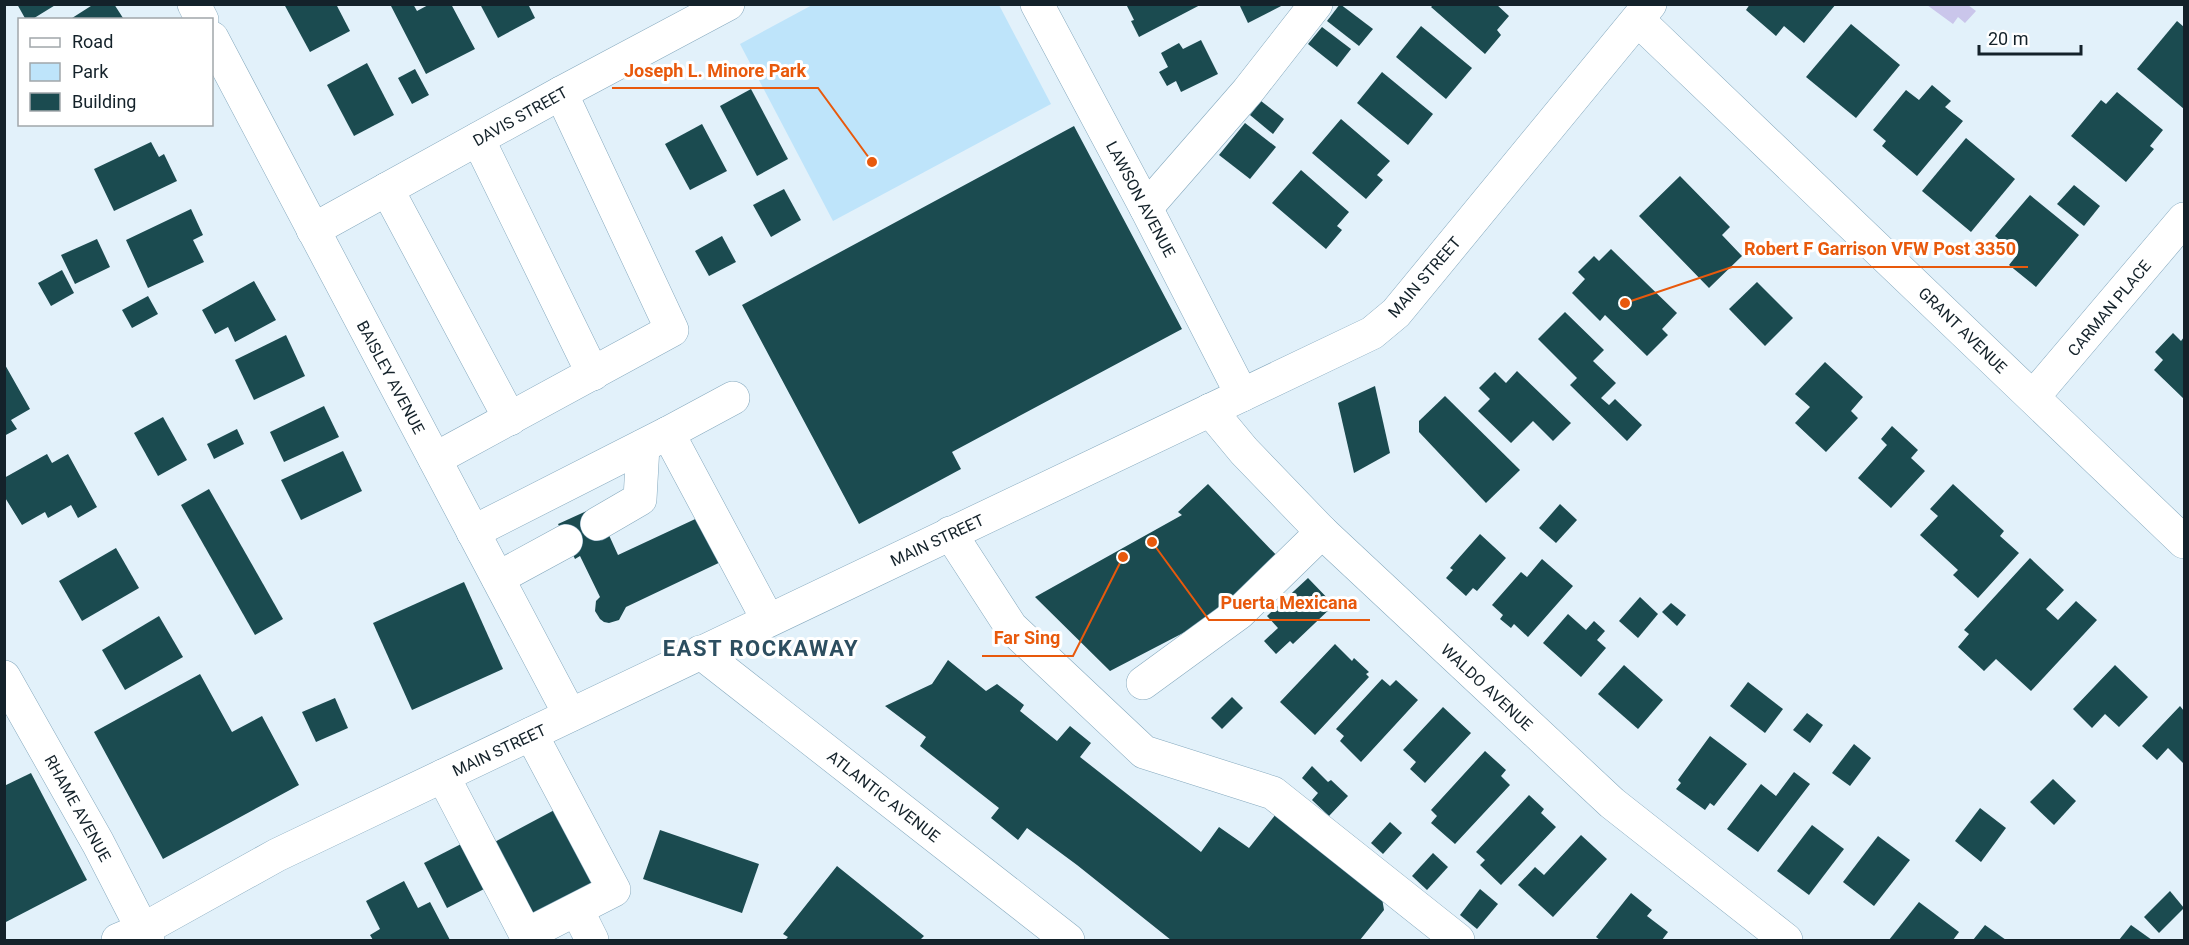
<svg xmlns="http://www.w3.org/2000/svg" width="2189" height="945" font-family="Roboto,sans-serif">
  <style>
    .green { fill: #bee4fa }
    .water { fill: #cac6eb }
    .building { fill: #1b4b50 }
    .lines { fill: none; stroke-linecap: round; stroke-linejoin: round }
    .minor-casing { stroke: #85a9be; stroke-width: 34 }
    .major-casing { stroke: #85a9be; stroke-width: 34 }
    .minor { stroke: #fff; stroke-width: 33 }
    .major { stroke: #fff; stroke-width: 33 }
    .labels { text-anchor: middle; stroke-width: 6; stroke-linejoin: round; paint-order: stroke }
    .street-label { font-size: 16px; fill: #14222a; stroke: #fff }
    .district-label { font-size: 22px; font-weight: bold; letter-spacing: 1.5px; fill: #2c4e60; stroke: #fff }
    .leader { fill: none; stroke: #e8590c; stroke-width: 2 }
    .callout-dot { fill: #e8590c; stroke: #fff; stroke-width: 2 }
    .callout-label { font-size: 18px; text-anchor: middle; font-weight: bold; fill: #e8590c; stroke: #fff; stroke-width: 6; stroke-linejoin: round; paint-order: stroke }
  </style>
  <rect width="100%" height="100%" fill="#e2f1fa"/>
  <path class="green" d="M814,4L999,5L1051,104L833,221L740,44Z"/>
  <path class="water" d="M1927,5H1968L1976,11L1965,23L1958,17L1953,24Z"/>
  <g class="building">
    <path d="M17,4H57L31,20H26Z"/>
    <path d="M94,4H114L123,18L69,20Z"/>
    <path d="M284,4H336L350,31L310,52Z"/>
    <path d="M394,4H413L417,11L430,4H451L475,49L426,74L391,6Z"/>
    <path d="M480,4H528L535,18L498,38Z"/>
    <path d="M1126,4H1202L1139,37L1131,21L1134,20Z"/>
    <path d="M1239,4H1285L1248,23Z"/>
    <path d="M1340,4L1373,29L1359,46L1327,21Z"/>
    <path d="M1434,4H1496L1509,16L1497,30L1501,35L1485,54L1431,7Z"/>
    <path d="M1750,4H1836L1804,43L1784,26L1776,36L1746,10Z"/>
    <path d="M2177,21L2184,27V109L2137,69Z"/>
    <path d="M1851,24L1900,65L1856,118L1806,77Z"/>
    <path d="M1421,26L1472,68L1446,99L1396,57Z"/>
    <path d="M1322,27L1351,49L1337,67L1308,44Z"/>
    <path d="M1201,40L1218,74L1181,92L1176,81L1167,86L1159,72L1168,67L1161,53L1179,43L1183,49Z"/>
    <path d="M367,63L394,115L354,136L327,85Z"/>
    <path d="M415,69L429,95L412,104L398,78Z"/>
    <path d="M1382,72L1433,114L1408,145L1357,103Z"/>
    <path d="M1932,85L1951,101L1945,107L1963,121L1917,176L1882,146L1886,141L1873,130L1906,90L1919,100Z"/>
    <path d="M751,89L788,159L757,176L720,106Z"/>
    <path d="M2117,92L2163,130L2150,146L2154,149L2126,182L2071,136L2101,100L2106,104Z"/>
    <path d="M1261,101L1284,119L1273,134L1250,115Z"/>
    <path d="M1341,119L1390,161L1377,175L1383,180L1366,199L1312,153Z"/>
    <path d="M1245,123L1276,147L1250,179L1219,155Z"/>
    <path d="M702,124L727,171L690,190L665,144Z"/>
    <path d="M1074,126L1182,329L952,452L961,469L859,524L742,305Z"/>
    <path d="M1966,138L2015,179L1971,232L1922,191Z"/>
    <path d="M151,142L159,157L164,154L177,181L114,211L94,169Z"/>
    <path d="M1301,170L1349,212L1337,226L1342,230L1326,249L1272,203Z"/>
    <path d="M1680,176L1730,227L1722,235L1742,256L1709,288L1639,216Z"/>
    <path d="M2074,185L2100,206L2084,226L2057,204Z"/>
    <path d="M784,189L801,220L771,237L753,205Z"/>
    <path d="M2030,195L2079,235L2036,287L2009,265L2017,255L1995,236Z"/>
    <path d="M191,209L203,235L193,240L204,262L148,288L126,240Z"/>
    <path d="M722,236L736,262L709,276L695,251Z"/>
    <path d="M97,239L110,267L75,284L61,255Z"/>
    <path d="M1611,249L1677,313L1662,329L1668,335L1647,356L1605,315L1600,321L1572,293L1585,279L1578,272L1594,256L1599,261Z"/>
    <path d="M62,270L74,293L51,306L38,283Z"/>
    <path d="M254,281L276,320L235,342L228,327L215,334L202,310Z"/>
    <path d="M1757,282L1793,318L1765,346L1729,309Z"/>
    <path d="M148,296L158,314L132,328L122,310Z"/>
    <path d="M1565,312L1604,350L1593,361L1616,383L1601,398L1609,405L1615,399L1642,425L1627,441L1570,385L1577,378L1538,339Z"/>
    <path d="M2173,333L2181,341L2184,337V399L2154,370L2163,360L2155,352Z"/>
    <path d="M286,335L305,376L254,400L235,360Z"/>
    <path d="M1825,362L1863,397L1851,411L1858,418L1826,452L1795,423L1810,407L1795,394Z"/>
    <path d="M4,363L30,409L11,420L17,429L4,436Z"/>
    <path d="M1517,371L1571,423L1553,441L1533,421L1511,443L1478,411L1490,399L1479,388L1495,372L1506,383Z"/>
    <path d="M1375,386L1390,453L1354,473L1338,403Z"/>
    <path d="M1445,396L1520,470L1486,503L1419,432V421Z"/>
    <path d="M324,406L339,437L284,462L270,432Z"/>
    <path d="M163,417L187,460L158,476L134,433Z"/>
    <path d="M1892,426L1918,450L1911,458L1925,471L1891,508L1858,478L1887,445L1881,439Z"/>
    <path d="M237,429L244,444L214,459L207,444Z"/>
    <path d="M343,451L362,491L301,520L281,480Z"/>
    <path d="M47,454L52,463L68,454L97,507L78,518L71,505L48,518L45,512L22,525L4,496V478Z"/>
    <path d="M1208,484L1281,560L1235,606L1110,671L1035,597L1182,515L1178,512Z"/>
    <path d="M1953,484L2004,531L2000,536L2019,553L1978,598L1953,575L1958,570L1920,535L1938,516L1930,509Z"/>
    <path d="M209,489L283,619L255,635L181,505Z"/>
    <path d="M1560,504L1577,520L1556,543L1539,528Z"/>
    <path d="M591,509L608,533L618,555L706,514L727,559L626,607L619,620L609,623L604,622L600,619L595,611L596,601L600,597L580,556L575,559L558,524Z"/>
    <path d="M1480,534L1506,558L1477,591L1473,588L1466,596L1446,578L1453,570L1450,568Z"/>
    <path d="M116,548L139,588L82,621L59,581Z"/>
    <path d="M2030,558L2064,590L2046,609L2058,620L2076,601L2097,620L2031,691L1996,659L1984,671L1958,647L1969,634L1964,630Z"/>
    <path d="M1542,559L1573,586L1528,637L1514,624L1511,628L1500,619L1503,615L1492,605L1521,572L1527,577Z"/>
    <path d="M1308,578L1334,605L1293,644L1290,641L1276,654L1264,641L1278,628L1267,616Z"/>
    <path d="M464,582L503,669L412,710L373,623Z"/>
    <path d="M1640,597L1658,614L1638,638L1619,621Z"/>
    <path d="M1671,603L1686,615L1677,626L1662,612Z"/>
    <path d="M1568,614L1586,630L1594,621L1605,631L1597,640L1606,648L1581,677L1543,643Z"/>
    <path d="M159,616L183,657L125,690L102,650Z"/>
    <path d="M1335,644L1352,661L1354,658L1369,672L1366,674L1369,677L1315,735L1280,702Z"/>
    <path d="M948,660L986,691L997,684L1024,705L1020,711L1057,741L1070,726L1091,743L1080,757L1201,852L1219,827L1249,848L1280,809L1380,886L1384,910L1360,940H1171L1077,865L1027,828L1018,840L991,818L999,808L920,746L926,737L885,706L932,684Z"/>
    <path d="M1624,665L1663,700L1638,729L1598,694Z"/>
    <path d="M2115,665L2148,697L2119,727L2105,714L2092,728L2073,709Z"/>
    <path d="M200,674L232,732L262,716L299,785L163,859L94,732Z"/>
    <path d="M1382,679L1390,686L1396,680L1418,700L1361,762L1340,741L1344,736L1336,729Z"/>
    <path d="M1748,682L1783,709L1765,733L1730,706Z"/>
    <path d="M1232,697L1243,708L1222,729L1211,718Z"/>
    <path d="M335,698L348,728L316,742L302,712Z"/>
    <path d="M2180,706L2184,711V764L2168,748L2157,760L2142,746Z"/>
    <path d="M1443,707L1471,733L1425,783L1410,769L1416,762L1403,750Z"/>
    <path d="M1807,713L1823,725L1810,743L1793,730Z"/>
    <path d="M1710,736L1747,764L1714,806L1710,803L1705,810L1676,789L1681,783L1678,780Z"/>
    <path d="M1854,744L1871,758L1850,786L1832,773Z"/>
    <path d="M1485,751L1506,770L1501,776L1510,785L1455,844L1431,823L1437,816L1431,810Z"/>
    <path d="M1312,766L1328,782L1331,780L1348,796L1329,816L1312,800L1318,793L1302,778Z"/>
    <path d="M1794,772L1810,784L1758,852L1727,829L1761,784L1776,796Z"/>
    <path d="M31,773L87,880L4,923V786Z"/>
    <path d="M2053,779L2076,801L2054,825L2030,802Z"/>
    <path d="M1529,795L1544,809L1541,813L1556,827L1501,885L1480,865L1485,860L1476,852Z"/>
    <path d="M560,807L596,884L533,916L489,845Z"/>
    <path d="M1980,808L2006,828L1981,862L1955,841Z"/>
    <path d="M1390,822L1402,833L1383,854L1371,843Z"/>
    <path d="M1812,825L1844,849L1809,895L1777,871Z"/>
    <path d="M660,830L759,864L742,913L643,879Z"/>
    <path d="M1581,835L1607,859L1553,917L1518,885L1535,867L1544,875Z"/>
    <path d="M1878,836L1910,860L1874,906L1843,882Z"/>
    <path d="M465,842L488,887L447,908L424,863Z"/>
    <path d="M1433,853L1448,867L1427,890L1412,876Z"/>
    <path d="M837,866L924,936L920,940H785L788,937L783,934Z"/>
    <path d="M404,881L418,908L430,902L450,940H373L370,935L380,929L366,901Z"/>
    <path d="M1480,889L1498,904L1477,929L1460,915Z"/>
    <path d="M2170,891L2184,908L2159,933L2144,917Z"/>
    <path d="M1631,893L1652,910L1647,916L1668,932L1662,940H1600L1596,937Z"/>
    <path d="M1919,902L1959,932L1953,940H1889Z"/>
    <path d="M1985,925L2006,940H1973Z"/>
    <path d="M2131,925L2152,940H2119Z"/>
  </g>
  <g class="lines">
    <defs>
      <g id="minor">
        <path d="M194,4L202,20"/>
        <path d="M1037,4L1146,208L1242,395"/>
        <path d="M1638,20L2184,542"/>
        <path d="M212,38L570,715"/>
        <path d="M478,139L593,374"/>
        <path d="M387,189L510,419"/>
        <path d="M1146,208L1248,91L1316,4"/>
        <path d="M313,230L561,93L728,4"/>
        <path d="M2033,397L2184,219"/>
        <path d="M1210,410L1244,451L1322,532L1612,803L1786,940"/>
        <path d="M668,433L733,398"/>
        <path d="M435,459L672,330L561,93"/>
        <path d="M597,524L640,499L643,446"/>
        <path d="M473,532L668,433L768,620"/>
        <path d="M950,533L1011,627L1144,752L1273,793L1458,940"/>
        <path d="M498,578L566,541"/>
        <path d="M4,677L98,843L148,940"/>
        <path d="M1143,683L1239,613L1322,532"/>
        <path d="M443,776L526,935L614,890L531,734"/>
        <path d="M577,910L592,940"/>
      </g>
      <g id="major">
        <path d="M700,652L1068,940"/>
        <path d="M118,940L142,930L277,855L1372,333L1396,313L1650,4"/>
      </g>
    </defs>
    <use href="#minor" class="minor-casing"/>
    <use href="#major" class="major-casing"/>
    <use href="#minor" class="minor"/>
    <use href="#major" class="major"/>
  </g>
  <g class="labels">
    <g class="street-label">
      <text transform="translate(520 116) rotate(-29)" y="6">DAVIS STREET</text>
      <text transform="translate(1141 199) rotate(62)" y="6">LAWSON AVENUE</text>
      <text transform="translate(1424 277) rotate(-49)" y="6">MAIN STREET</text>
      <text transform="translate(2109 308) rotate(-50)" y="6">CARMAN PLACE</text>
      <text transform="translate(1963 330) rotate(44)" y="6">GRANT AVENUE</text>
      <text transform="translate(391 377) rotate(62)" y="6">BAISLEY AVENUE</text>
      <text transform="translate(937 540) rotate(-25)" y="6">MAIN STREET</text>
      <text transform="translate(1487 687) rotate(43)" y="6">WALDO AVENUE</text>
      <text transform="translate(499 750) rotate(-25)" y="6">MAIN STREET</text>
      <text transform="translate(884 796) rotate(38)" y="6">ATLANTIC AVENUE</text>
      <text transform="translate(78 808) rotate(61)" y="6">RHAME AVENUE</text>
    </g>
    <g class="district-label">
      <text x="761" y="656">EAST ROCKAWAY</text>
    </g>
  </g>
  <path class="leader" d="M872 162L818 88H612M1625 303L1732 267H2028M1152 542L1209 620H1370M1123 557L1073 656H982"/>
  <g class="callout-dot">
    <circle cx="872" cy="162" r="6"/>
    <circle cx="1625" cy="303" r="6"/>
    <circle cx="1152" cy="542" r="6"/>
    <circle cx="1123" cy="557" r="6"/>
  </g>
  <g class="callout-label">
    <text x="715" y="77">Joseph L. Minore Park</text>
    <text x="1880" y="255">Robert F Garrison VFW Post 3350</text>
    <text x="1289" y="609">Puerta Mexicana</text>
    <text x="1027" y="644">Far Sing</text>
  </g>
  <rect width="2189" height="945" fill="none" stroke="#14222a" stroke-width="12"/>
  <rect x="18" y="18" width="195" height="108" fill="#ffffff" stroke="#a1a7aa" stroke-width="1.5"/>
  <rect x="30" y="38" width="30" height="9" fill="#ffffff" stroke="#a1a7aa" stroke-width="1.5"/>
  <text x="72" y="48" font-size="18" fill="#14222a">Road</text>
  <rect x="30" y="63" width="30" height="18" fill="#bee4fa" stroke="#a1a7aa" stroke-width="1.5"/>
  <text x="72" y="78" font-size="18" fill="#14222a">Park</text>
  <rect x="30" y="93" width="30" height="18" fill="#1b4b50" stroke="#a1a7aa" stroke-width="1.5"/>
  <text x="72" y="108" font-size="18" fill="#14222a">Building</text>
  <path d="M1979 45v9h102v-9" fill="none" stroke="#14222a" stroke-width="3"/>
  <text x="1988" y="45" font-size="18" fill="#14222a" stroke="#ffffff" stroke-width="4.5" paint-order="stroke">20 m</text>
</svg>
